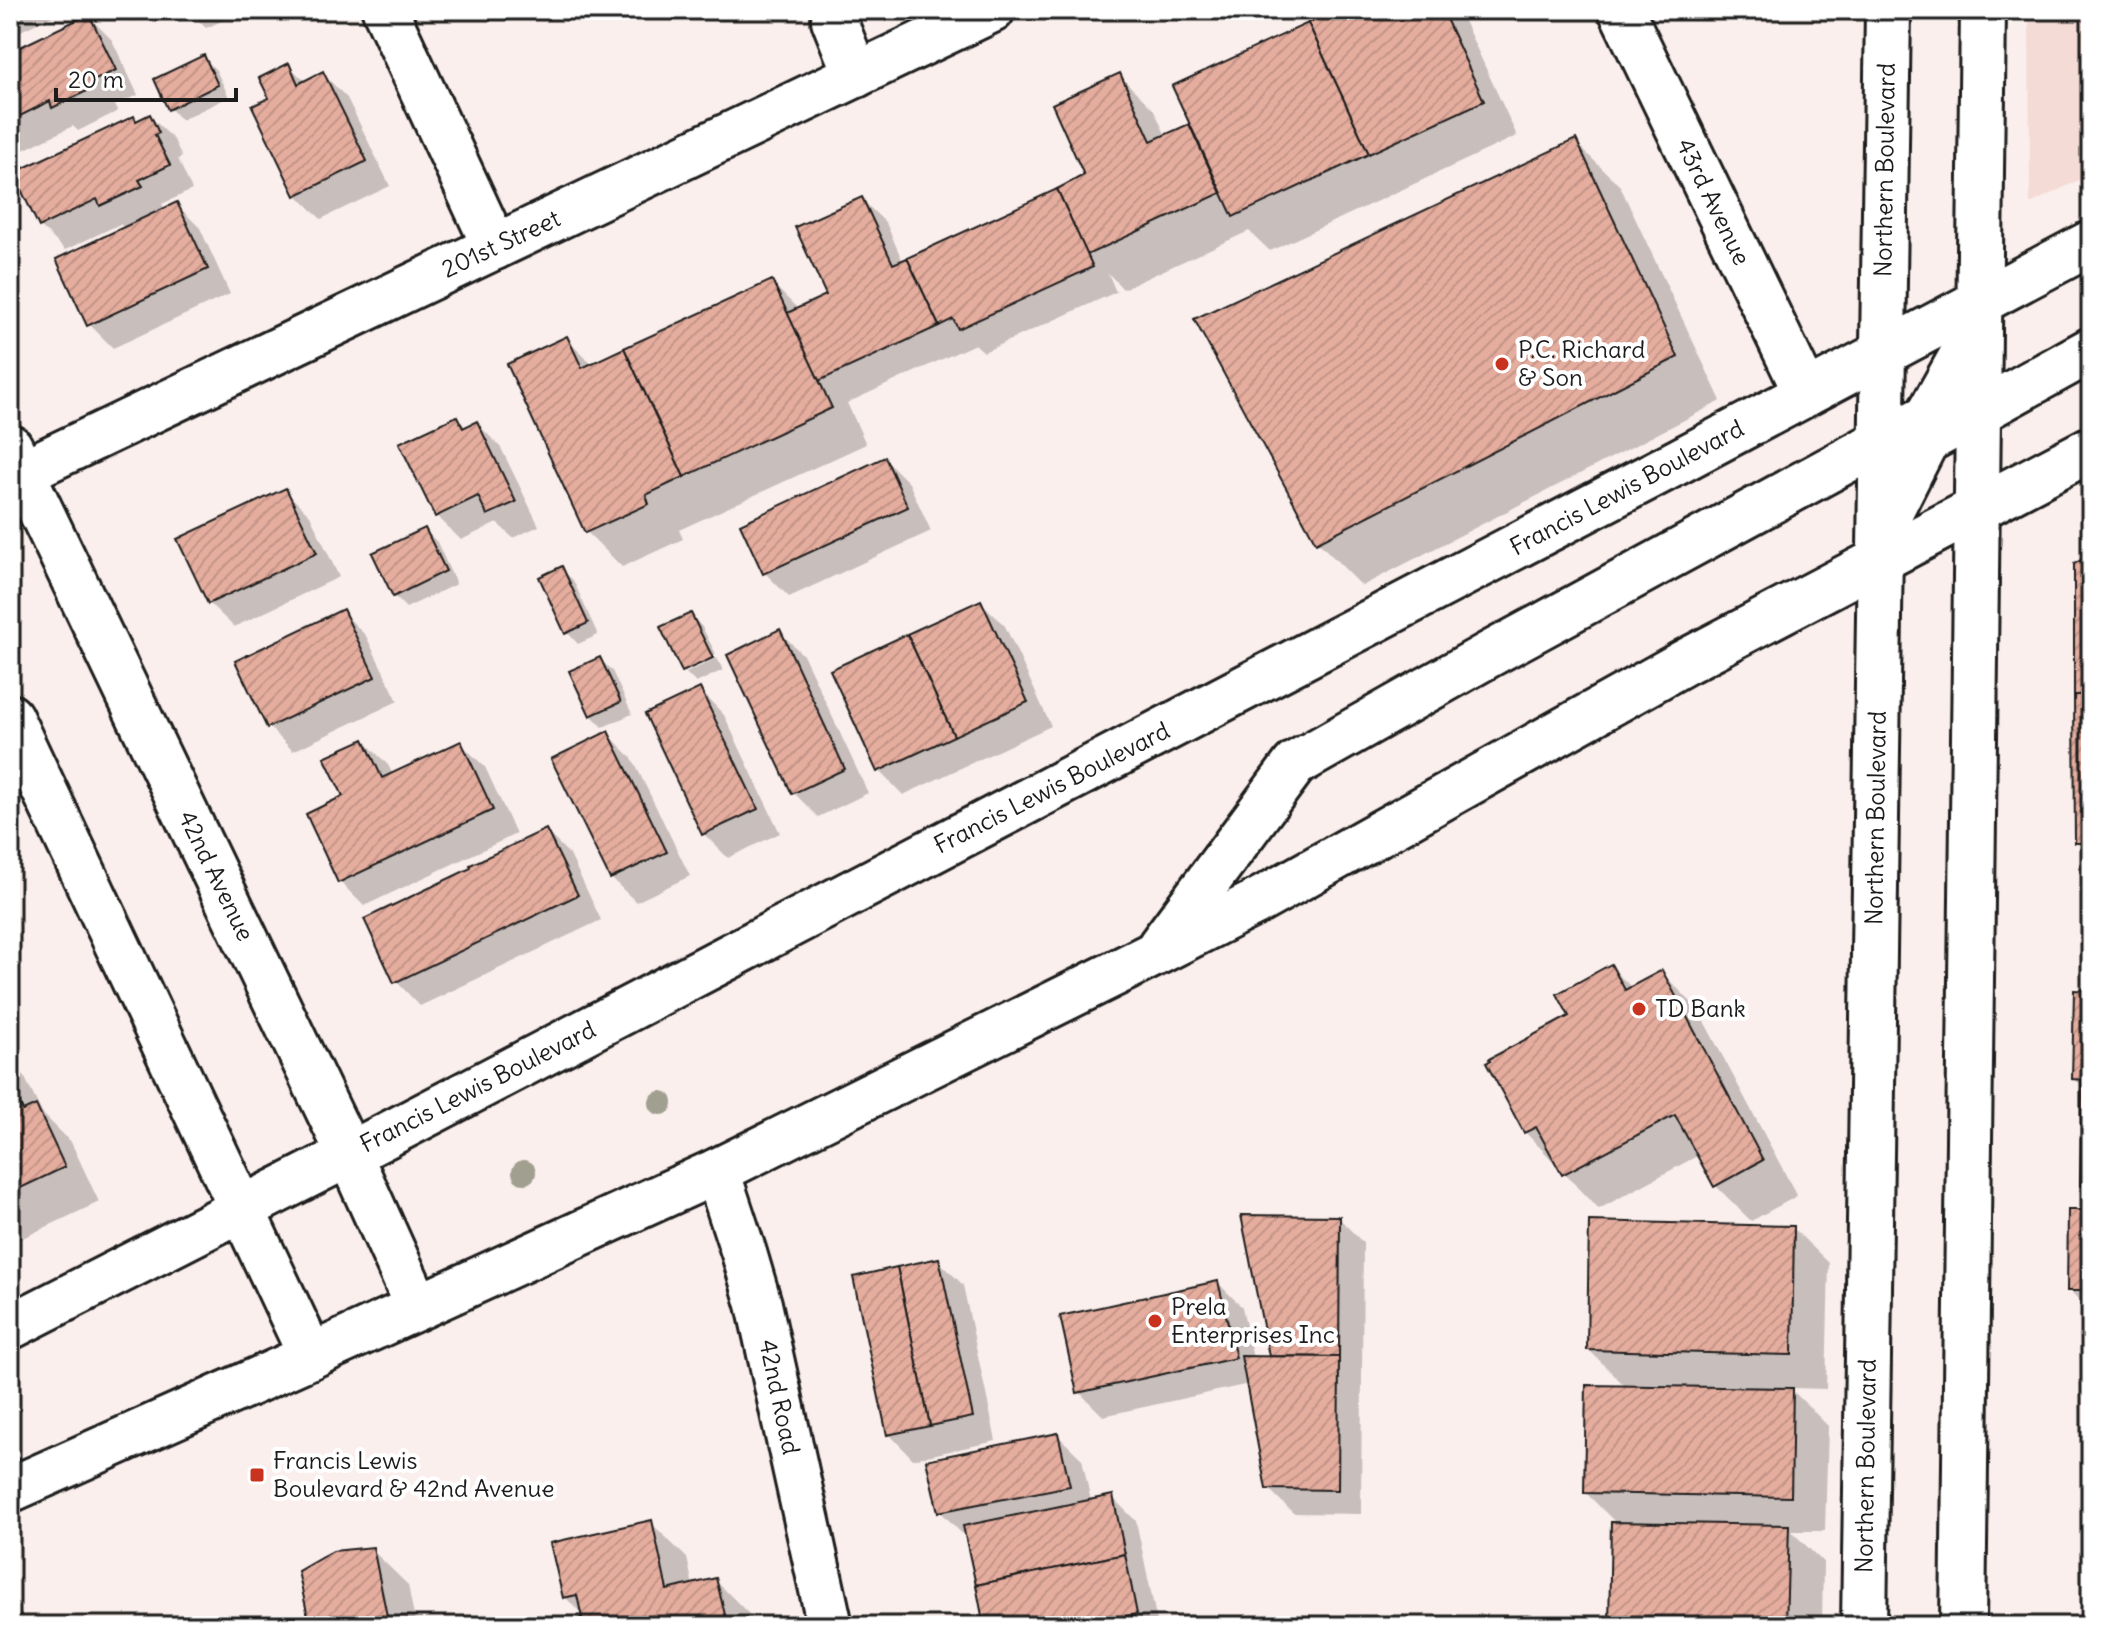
<svg xmlns="http://www.w3.org/2000/svg" width="2101" height="1636" font-family="Delius,sans-serif">
  <style>
    .built { fill: #f4dbd5 }
    .shadow { fill: #0003 }
    .building { fill: url(#building-hatch); stroke: #1c1c1c; stroke-width: 2 }
    .lines { fill: none; stroke-linecap: round; stroke-linejoin: round }
    .minor-casing { stroke: #1c1c1c; stroke-width: 50 }
    .major-casing { stroke: #1c1c1c; stroke-width: 50 }
    .minor { stroke: #fff; stroke-width: 44 }
    .major { stroke: #fff; stroke-width: 44 }
    .tree { fill: #a1a090 }
    .poi-dot { fill: #c8321e; stroke: #fff; stroke-width: 3 }
    .labels { text-anchor: middle; stroke-width: 8; stroke-linejoin: round; paint-order: stroke }
    .street-label { font-size: 24px; fill: #1c1c1c; stroke: #fff }
    .poi-label { font-size: 24px; fill: #1c1c1c; stroke: #fff; text-anchor: start }
  </style>
  <defs>
    <pattern id="building-hatch" width="6" height="6" patternUnits="userSpaceOnUse" patternTransform="scale(2)"><rect width="6" height="6" fill="#e5ad9e"/><path d="M-1 1l2-2M0 6l6-6M5 7l2-2" fill="none" stroke="#c49488"/></pattern>
  </defs>
  <rect width="100%" height="100%" fill="#faefec"/>
  <filter id="ink" filterUnits="userSpaceOnUse"><feTurbulence type="fractalNoise" baseFrequency=".0125" numOctaves="2"/><feDisplacementMap in="SourceGraphic" scale="16" xChannelSelector="R" yChannelSelector="G"/><feConvolveMatrix kernelMatrix="1 2 1 2 8 2 1 2 1" color-interpolation-filters="sRGB"/></filter>
  <g filter="url(#ink)">
    <path class="built" d="M2029,10H2091V174L2030,204Z"/>
    <g class="shadow">
      <path d="M10,10H65L10,36Z"/>
      <path d="M123,10H157L134,21Z"/>
      <path d="M191,10H246L206,28L194,16Z"/>
      <path d="M713,10H748L724,21Z"/>
      <path d="M1340,10H1459L1517,136L1270,251L1249,231L1123,289L1108,273L1116,292L984,352L975,344L847,403L866,444L679,530L683,539L622,567L587,532L566,339L593,365L772,283L799,310L829,296L861,199L886,223L903,262L1087,176L1119,75L1154,110L1166,136L1192,125Z"/>
      <path d="M88,16L112,40L138,95L115,105L118,111L78,131L73,126L19,152L10,143V54Z"/>
      <path d="M204,58L216,70L229,97L181,120L170,108Z"/>
      <path d="M289,66L306,82L323,74L347,98L390,186L321,219L297,195L272,99Z"/>
      <path d="M150,116L174,140L182,157L178,159L192,190L162,204L165,210L176,204L200,228L230,294L113,348L89,324L125,228L120,224L65,250L40,226L134,119L137,122Z"/>
      <path d="M1575,142L1620,186L1721,401L1362,586L1318,542L1196,320Z"/>
      <path d="M456,418L467,428L477,423L501,448L539,526L513,538L497,523L461,540L437,516Z"/>
      <path d="M885,459L909,483L931,531L789,597L765,573Z"/>
      <path d="M285,491L310,515L339,577L234,627L209,603Z"/>
      <path d="M425,530L437,542L456,584L406,608L394,596Z"/>
      <path d="M2091,557V856L2077,842Z"/>
      <path d="M561,569L573,580L598,635L578,644L567,632Z"/>
      <path d="M981,602L1005,626L1051,726L903,795L879,770Z"/>
      <path d="M342,611L366,636L398,701L293,751L269,727Z"/>
      <path d="M691,615L702,627L716,654L686,669V673L717,658L723,670L696,683L684,671L663,628Z"/>
      <path d="M780,632L804,656L868,793L818,817L794,793L729,656Z"/>
      <path d="M600,659L612,671L632,714L603,727L591,715Z"/>
      <path d="M700,690L724,715L780,833L728,858L704,834Z"/>
      <path d="M608,734L632,758L690,876L636,902L611,878Z"/>
      <path d="M364,741L388,765L393,775L460,743L485,767L516,834L364,906L340,882L346,797Z"/>
      <path d="M546,831L570,855L601,920L420,1006L396,981Z"/>
      <path d="M1611,967L1633,989L1662,973L1697,1008L1797,1196L1751,1221L1716,1186L1699,1155L1599,1209L1525,1132L1571,1017Z"/>
      <path d="M2091,993V1194L2082,1185L2084,1088L2074,1078Z"/>
      <path d="M10,1047L42,1113L71,1142L99,1202L10,1244Z"/>
      <path d="M2091,1212V1312L2069,1290Z"/>
      <path d="M1243,1217L1339,1218L1363,1243L1361,1514L1293,1513L1268,1488L1249,1384L1103,1416L1079,1392L1218,1283L1242,1307L1253,1358H1271Z"/>
      <path d="M1793,1228L1829,1263L1826,1389L1790,1388L1828,1426L1825,1531H1791L1823,1562L1822,1626H1611L1617,1524L1586,1493L1627,1388L1589,1350Z"/>
      <path d="M939,1261L963,1285L996,1441L913,1459L889,1434Z"/>
      <path d="M1057,1435L1082,1459L1091,1501L1112,1497L1136,1521L1158,1626H986L967,1535L964,1536L940,1511Z"/>
      <path d="M651,1523L687,1558L693,1586L716,1581L751,1616L753,1626H558L585,1620L583,1615L565,1597Z"/>
      <path d="M372,1550L408,1585L416,1626H312Z"/>
    </g>
    <g class="building">
      <path d="M1335,10H1442L1484,101L1369,154L1308,23Z"/>
      <path d="M89,14L116,70L93,81L95,87L52,108L50,101L10,121V52Z"/>
      <path d="M1308,23L1369,154L1233,217L1172,86Z"/>
      <path d="M204,55L218,85L168,110L154,79Z"/>
      <path d="M289,63L298,84L323,71L367,161L295,196L252,106L269,98L259,78Z"/>
      <path d="M1120,73L1151,141L1189,124L1221,193L1087,255L1057,189L1084,175L1052,104Z"/>
      <path d="M150,114L159,133L155,135L170,165L139,180L143,186L100,206L97,199L39,227L13,173L134,116L136,121Z"/>
      <path d="M1576,139L1678,357L1316,543L1194,319Z"/>
      <path d="M1057,189L1093,267L958,329L953,319L939,326L907,258Z"/>
      <path d="M862,197L893,264L907,258L939,326L819,381L787,313L826,295L795,227Z"/>
      <path d="M177,202L208,269L87,326L56,259Z"/>
      <path d="M772,280L832,408L684,477L624,348Z"/>
      <path d="M567,336L582,368L624,348L684,477L646,495L649,504L585,533L507,364Z"/>
      <path d="M457,416L463,428L477,421L516,502L487,515L478,496L435,517L399,443Z"/>
      <path d="M885,457L908,507L763,574L740,524Z"/>
      <path d="M286,488L317,553L208,604L177,539Z"/>
      <path d="M425,528L446,571L393,597L372,553Z"/>
      <path d="M2091,554V695H2074V564Z"/>
      <path d="M562,566L588,623L565,634L539,577Z"/>
      <path d="M981,600L1028,702L954,736L907,634Z"/>
      <path d="M343,609L375,677L267,728L235,661Z"/>
      <path d="M691,613L713,658L682,672L660,627Z"/>
      <path d="M780,629L845,769L792,794L727,655Z"/>
      <path d="M907,634L954,736L877,772L830,670Z"/>
      <path d="M600,657L621,702L590,716L569,671Z"/>
      <path d="M700,688L758,809L702,835L645,714Z"/>
      <path d="M2074,695H2091V843H2075Z"/>
      <path d="M608,731L667,852L610,879L551,759Z"/>
      <path d="M364,739L382,778L461,741L493,810L338,883L306,814L343,796L324,757Z"/>
      <path d="M546,829L578,895L394,983L364,919L471,868L470,865Z"/>
      <path d="M1611,964L1625,990L1662,970L1763,1160L1714,1187L1675,1115L1562,1175L1536,1127L1524,1133L1486,1063L1490,1061L1489,1059L1569,1016L1557,994Z"/>
      <path d="M2074,990L2091,991V1186H2080L2082,1080L2072,1079Z"/>
      <path d="M10,1083L23,1111L36,1105L65,1167L10,1193Z"/>
      <path d="M2068,1210H2091V1291H2067Z"/>
      <path d="M1241,1215L1340,1216L1339,1357L1269,1356Z"/>
      <path d="M1589,1221L1794,1226L1792,1355L1587,1350Z"/>
      <path d="M939,1258L973,1417L930,1426L897,1267Z"/>
      <path d="M897,1267L930,1426L887,1435L853,1277Z"/>
      <path d="M1218,1281L1236,1358L1077,1393L1060,1316Z"/>
      <path d="M1241,1356L1339,1357L1338,1490L1266,1489Z"/>
      <path d="M1586,1385L1793,1388L1791,1497L1584,1493Z"/>
      <path d="M1058,1433L1070,1486L938,1512L926,1460Z"/>
      <path d="M1113,1495L1125,1554L976,1585L963,1526Z"/>
      <path d="M652,1520L667,1590L716,1578L727,1623L714,1626H548L582,1618L577,1595L563,1598L550,1543Z"/>
      <path d="M1611,1522L1789,1525L1786,1626H1609Z"/>
      <path d="M373,1547L389,1626H310L298,1571L333,1551Z"/>
      <path d="M1125,1554L1137,1614L1077,1626H984L976,1585Z"/>
    </g>
    <g class="lines">
      <defs>
        <g id="minor">
          <path d="M385,10L495,247"/>
          <path d="M835,10L834,20L856,75"/>
          <path d="M1621,10L1806,393"/>
          <path d="M10,447L349,1154L418,1307"/>
          <path d="M10,478L992,10"/>
          <path d="M10,717L311,1356"/>
          <path d="M717,1171L744,1253L759,1304L830,1626"/>
        </g>
        <g id="major">
          <path d="M1884,524L1926,441L2091,350"/>
          <path d="M1160,946L1295,764L1490,654L1928,416L1976,330"/>
          <path d="M10,1327L387,1135L1668,467L2091,243"/>
          <path d="M10,1490L311,1356L717,1171L1154,954L1255,903L1685,662L2091,449"/>
          <path d="M1864,1626L1888,10"/>
          <path d="M1963,1626L1983,10"/>
        </g>
      </defs>
      <use href="#minor" class="minor-casing"/>
      <use href="#major" class="major-casing"/>
      <use href="#minor" class="minor"/>
      <use href="#major" class="major"/>
    </g>
    <g class="tree">
      <circle cx="661" cy="1103" r="12"/>
      <circle cx="524" cy="1172" r="12"/>
    </g>
  </g>
  <g class="poi-dot">
    <circle cx="1502" cy="364" r="8"/>
    <circle cx="1639" cy="1009" r="8"/>
    <circle cx="1155" cy="1321" r="8"/>
    <rect x="249" y="1467" width="16" height="16" rx="4"/>
  </g>
  <g class="labels">
    <g class="street-label">
      <text transform="translate(1885 170) rotate(-89)" y="8">Northern Boulevard</text>
      <text transform="translate(1713 202) rotate(64)" y="8">43rd Avenue</text>
      <text transform="translate(501 244) rotate(-25)" y="8">201st Street</text>
      <text transform="translate(1627 488) rotate(-28)" y="8">Francis Lewis Boulevard</text>
      <text transform="translate(1052 788) rotate(-27)" y="8">Francis Lewis Boulevard</text>
      <text transform="translate(1876 818) rotate(-89)" y="8">Northern Boulevard</text>
      <text transform="translate(216 876) rotate(64)" y="8">42nd Avenue</text>
      <text transform="translate(478 1087) rotate(-27)" y="8">Francis Lewis Boulevard</text>
      <text transform="translate(779 1397) rotate(78)" y="8">42nd Road</text>
      <text transform="translate(1866 1466) rotate(-89)" y="8">Northern Boulevard</text>
    </g>
    <g class="poi-label">
      <text x="1518" y="358">P.C. Richard<tspan x="1518" dy="28">&amp; Son</tspan></text>
      <text x="1655" y="1017">TD Bank</text>
      <text x="1171" y="1315">Prela<tspan x="1171" dy="28">Enterprises Inc</tspan></text>
      <text x="273" y="1469">Francis Lewis<tspan x="273" dy="28">Boulevard &amp; 42nd Avenue</tspan></text>
    </g>
  </g>
  <rect width="2101" height="1636" fill="none" stroke="#fff" stroke-width="40"/>
  <rect x="20" y="20" width="2061" height="1596" fill="none" stroke="#1c1c1c" stroke-width="3" filter="url(#ink)"/>
  <path d="M56 88v12h180v-12" fill="none" stroke="#1c1c1c" stroke-width="4"/>
  <text x="68" y="88" font-size="24" fill="#1c1c1c" stroke="#ffffff" stroke-width="6" paint-order="stroke">20 m</text>
</svg>
